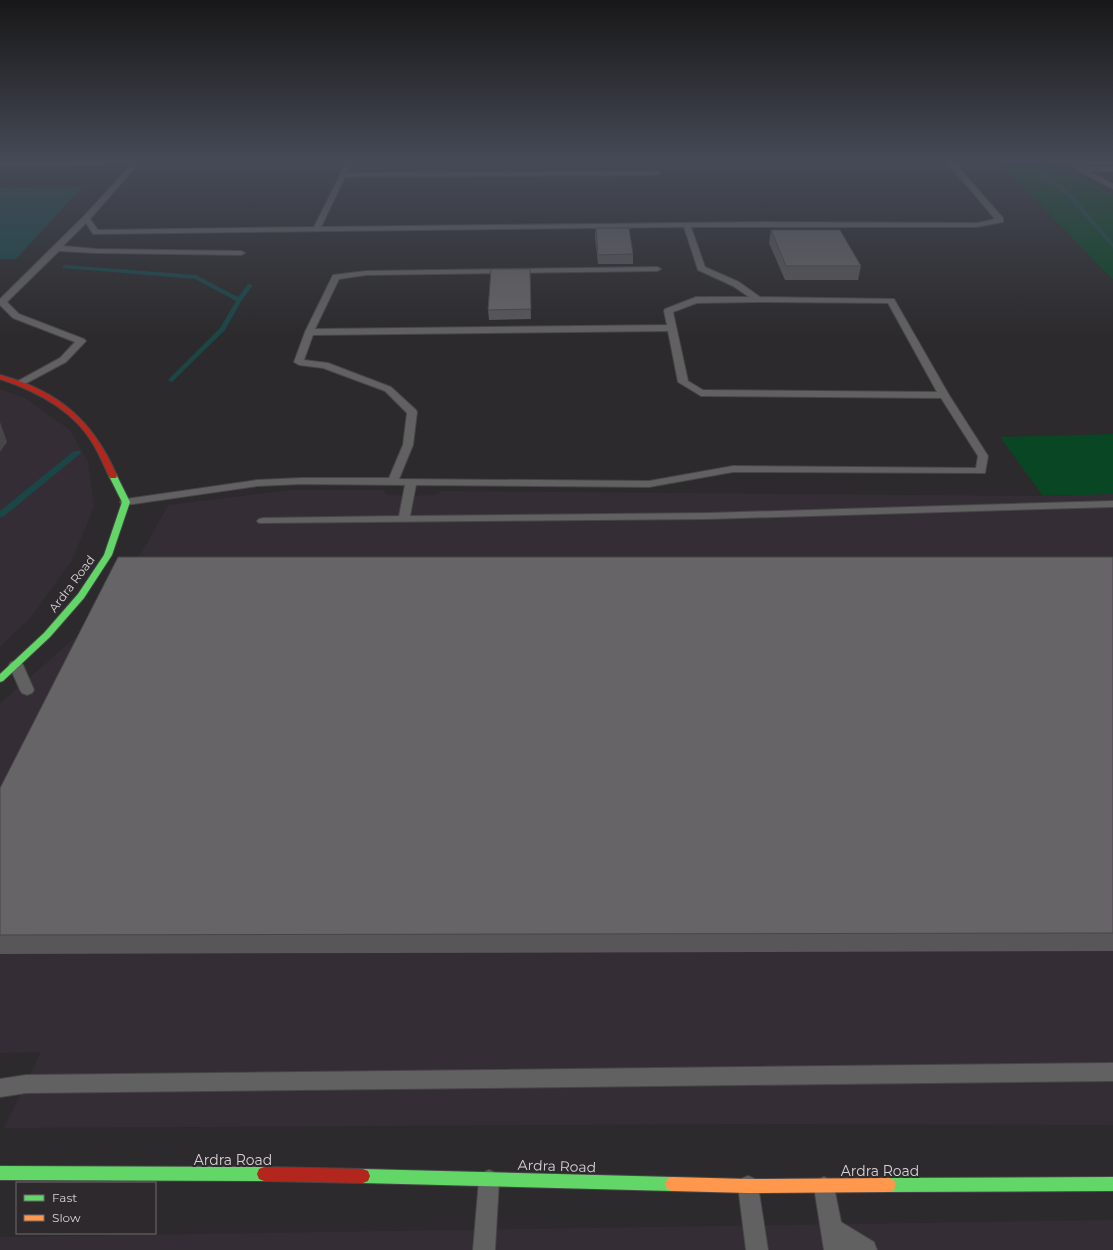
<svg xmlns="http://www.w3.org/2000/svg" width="1113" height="1250" font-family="Montserrat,sans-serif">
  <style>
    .built { fill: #342d35 }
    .green { fill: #094623 }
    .water { fill: #1b4648 }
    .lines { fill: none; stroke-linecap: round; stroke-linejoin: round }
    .stream { fill: #1b4648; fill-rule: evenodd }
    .lane-casing { stroke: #474547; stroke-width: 2 }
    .fast-casing { stroke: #474547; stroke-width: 2 }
    .slow-casing { stroke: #474547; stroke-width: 2 }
    .jam-casing { stroke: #474547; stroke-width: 2 }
    .lane { fill: #626162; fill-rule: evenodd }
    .fast { fill: #63d668; fill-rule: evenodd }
    .slow { fill: #ff974d; fill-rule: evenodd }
    .jam { fill: #b3261e; fill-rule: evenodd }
    .wall { fill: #585658 }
    .shaded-wall { fill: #474647 }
    .building { fill: #666466; stroke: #474647 }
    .labels { text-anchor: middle; stroke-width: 4; stroke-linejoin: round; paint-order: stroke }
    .street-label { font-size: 12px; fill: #d5d2d5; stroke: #2d292d }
    .near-street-label { font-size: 14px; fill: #d5d2d5; stroke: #2d292d }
  </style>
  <rect width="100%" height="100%" fill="#2c2a2c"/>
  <g class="built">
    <path d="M0,389L25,398L70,430L88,462L94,507L72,560L31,617L0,647Z"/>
    <path d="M290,490H383L387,495L408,496L436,495L442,491L1043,496L1113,494V1125L750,1124L4,1128L41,1052L0,1053V703L90,625L145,547L168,505Z"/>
    <path d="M1113,1220V1250H0V1237Z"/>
  </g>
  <g class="green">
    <path d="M999,161H1059L1069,171L1113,195V280Z"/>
    <path d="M1113,434V494L1043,496L1000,437Z"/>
  </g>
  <path class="water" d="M82,187L16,259H0V188Z"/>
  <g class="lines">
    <g class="stream">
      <path d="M1035,161H1040L1043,165L1047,175L1071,194L1113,243V248L1067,196L1043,177L1039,165Z"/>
      <path d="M65,265L196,275L238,297L248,284L253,285L242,300L225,330L173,381L171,382L168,380L220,328L236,301L195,279L63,268V266Z"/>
      <path d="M74,451H80L81,453L3,517H0V511Z"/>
    </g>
    <defs>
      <g id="lane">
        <path d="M0,161H141L90,219L98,230L314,227L340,175L345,161H351L347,173L657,171L660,173L657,175L345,177L321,227L761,222L977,223L995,219L946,161H953L1003,218V222L977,227H691L705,267L739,282L760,297L894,299L949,395L988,456L985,473L733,472L649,487L416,485L410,516L708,513L1113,501V507L708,519L259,523L257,521L259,519L263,518L399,516L405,485L301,484L257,486L126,505L122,504L120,502L122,500L126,499L257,480L301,478H389L403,445L407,413L385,391L323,368L299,365L294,362L305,332L333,275L366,271L657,267L661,269L657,271L366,275L339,279L315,329L667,325L664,311L665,309L696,297H749L733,286L698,270L684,227L96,234H93L86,223L63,246L96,249L241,251L245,253L241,255L96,253L59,251L7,302L19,314L84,339L86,341L66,362L21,386L16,383L18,381L60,358L75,342L13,318L0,305V299L83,217L132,164L0,165ZM758,302L888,303L937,392L703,390L688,381L673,312L697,303ZM668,331L678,382L701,396L941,398L978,456L976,468L733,466L649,481L399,479L413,445L417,412L416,410L391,387L328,363L304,360L313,335Z"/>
        <path d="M1068,161H1075L1083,167H1113V171H1088L1113,184V189L1083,173Z"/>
        <path d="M16,661L21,662L23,665L34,690L32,693L27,695L22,693L20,690L9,665L11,662Z"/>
        <path d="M1113,1063V1081L26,1093L0,1097V1079L26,1075Z"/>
        <path d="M489,1170L496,1173L499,1180L495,1250H473L479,1180L482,1173Z"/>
        <path d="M748,1176L755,1179L758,1186L768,1250H746L738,1186L741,1179Z"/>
        <path d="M824,1177L831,1180L834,1187L841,1222L874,1242L877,1250H824L814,1187L817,1180Z"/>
      </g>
      <g id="fast">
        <path d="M110,474H116L130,502L112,555L84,598L50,637L3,681L0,682V674L44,633L78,594L104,555L122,502L109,476Z"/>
        <path d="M0,1166L264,1167L269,1169L271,1174L269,1179L264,1181L0,1180Z"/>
        <path d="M363,1169L672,1177L677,1179L679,1184L677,1189L672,1191L363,1183L358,1181L356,1176L358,1171Z"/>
        <path d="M1113,1177V1191L889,1192L884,1190L882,1185L884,1180L889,1178Z"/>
      </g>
      <path id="slow" d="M672,1177L748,1179L889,1178L894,1180L896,1185L894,1190L889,1192L748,1193L672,1191L667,1189L665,1184L667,1179Z"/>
      <g id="jam">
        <path d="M0,375C59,391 93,421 117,476L116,478H110C104,466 99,453 92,442C72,409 36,391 0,379Z"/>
        <path d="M264,1167L363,1169L368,1171L370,1176L368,1181L363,1183L264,1181L259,1179L257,1174L259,1169Z"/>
      </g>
    </defs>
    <use href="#lane" class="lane-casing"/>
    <use href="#fast" class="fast-casing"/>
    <use href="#slow" class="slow-casing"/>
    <use href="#jam" class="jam-casing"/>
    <use href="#lane" class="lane"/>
    <use href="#fast" class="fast"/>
    <use href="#slow" class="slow"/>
    <use href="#jam" class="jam"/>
  </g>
  <g class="wall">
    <path d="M596,228L633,254V264H598L595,237Z"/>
    <path d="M771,230L861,266L858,280H785L769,243Z"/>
    <path d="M530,269L531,319L489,320L488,310Z"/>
    <path d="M1113,557V951L0,954V788Z"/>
  </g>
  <path class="shaded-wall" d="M0,422L7,442L0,452Z"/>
  <g class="building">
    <path d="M596,228H629L633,254L598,255Z"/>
    <path d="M771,230H840L861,266H786Z"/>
    <path d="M491,269H530L531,309L488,310Z"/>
    <path d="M118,557H1113V933L0,935V788Z"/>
  </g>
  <linearGradient id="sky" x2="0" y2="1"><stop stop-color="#181718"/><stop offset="0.48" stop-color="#454a56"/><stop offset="1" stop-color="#454a56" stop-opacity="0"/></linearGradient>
  <rect width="1113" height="336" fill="url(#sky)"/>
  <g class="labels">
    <g class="street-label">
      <text transform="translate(72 584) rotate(-53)" y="4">Ardra Road</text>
    </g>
    <g class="near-street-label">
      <text x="233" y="1165">Ardra Road</text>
      <text transform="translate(557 1166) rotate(2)" y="5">Ardra Road</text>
      <text x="880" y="1176">Ardra Road</text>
    </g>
  </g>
  <rect x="16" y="1182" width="140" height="52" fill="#2d292d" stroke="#706d70"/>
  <rect x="24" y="1195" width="20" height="6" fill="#63d668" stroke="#706d70"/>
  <text x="52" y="1202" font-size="12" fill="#d5d2d5">Fast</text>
  <rect x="24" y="1215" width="20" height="6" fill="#ff974d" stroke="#706d70"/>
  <text x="52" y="1222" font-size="12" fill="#d5d2d5">Slow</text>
</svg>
